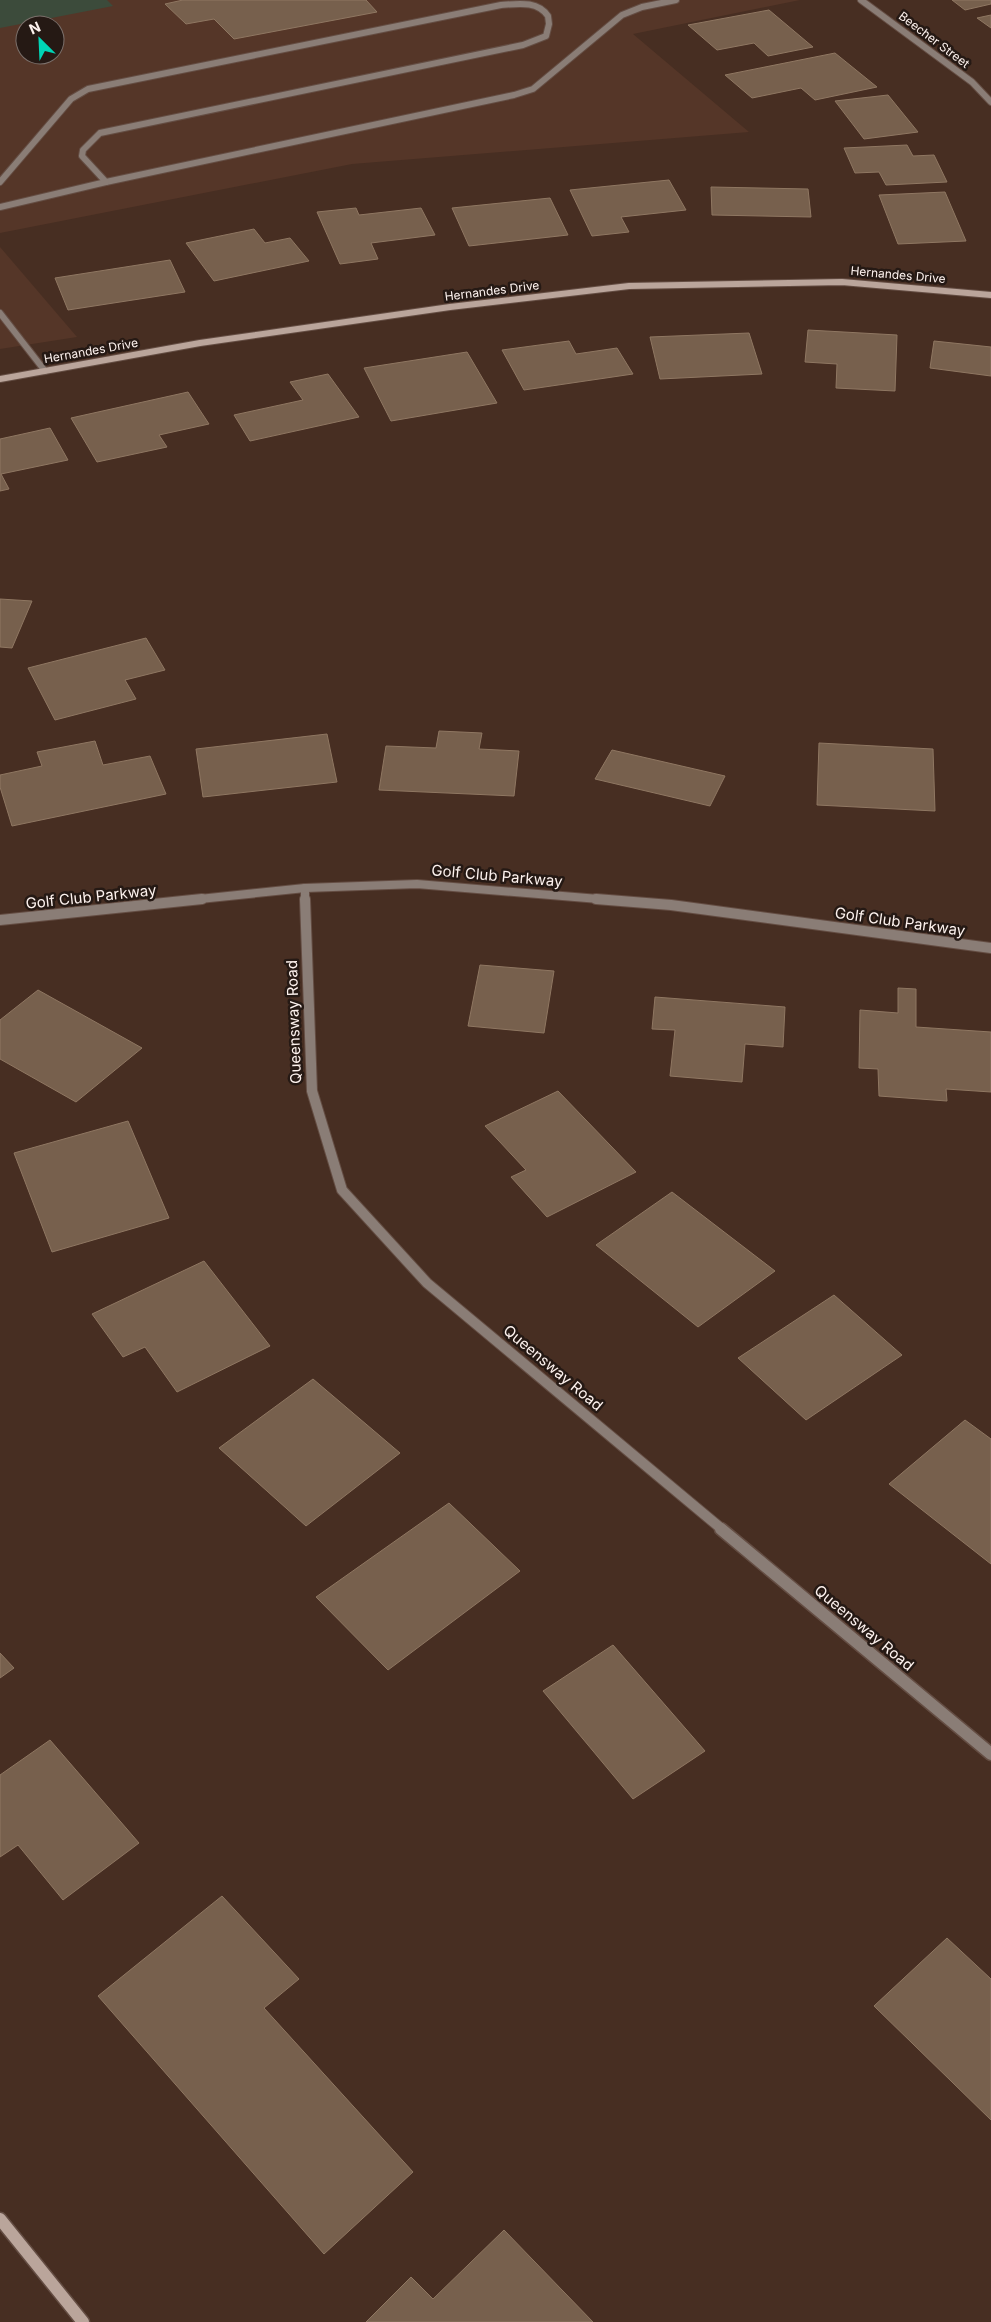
<svg xmlns="http://www.w3.org/2000/svg" width="991" height="2322" font-family="Inter,sans-serif">
  <style>
    .built { fill: #553628; fill-rule: evenodd }
    .green { fill: #3c4b3b }
    .building { fill: #77604d; stroke: #8f7762 }
    .lines { fill: none; stroke-linecap: round; stroke-linejoin: round }
    .lane-casing { stroke: #644d43; stroke-width: 8 }
    .street-far3-casing { stroke: #644d43; stroke-width: 8 }
    .street-far2-casing { stroke: #644d43; stroke-width: 10 }
    .street-far1-casing { stroke: #644d43; stroke-width: 12 }
    .street-casing { stroke: #644d43; stroke-width: 15 }
    .secondary-far1-casing { stroke: #644d43; stroke-width: 8 }
    .secondary-casing { stroke: #644d43; stroke-width: 15 }
    .lane { stroke: #8a7d76; stroke-width: 6 }
    .street-far3 { stroke: #8a7d76; stroke-width: 6 }
    .street-far2 { stroke: #8a7d76; stroke-width: 8 }
    .street-far1 { stroke: #8a7d76; stroke-width: 10 }
    .street { stroke: #8a7d76; stroke-width: 12 }
    .secondary-far1 { stroke: #baa59b; stroke-width: 6 }
    .secondary { stroke: #baa59b; stroke-width: 12 }
    .labels { text-anchor: middle; stroke-width: 5; stroke-linejoin: round; paint-order: stroke }
    .far-street-label { font-size: 12px; fill: #fdf2ee; stroke: #251914 }
    .street-label { font-size: 15px; fill: #fdf2ee; stroke: #251914 }
  </style>
  <rect width="100%" height="100%" fill="#472e22"/>
  <g class="built">
    <path d="M0,0H800L633,34L749,132L352,164L0,233ZM25,25H55V55H25Z"/>
    <path d="M0,247L77,337L0,349Z"/>
  </g>
  <path class="green" d="M0,0H107L113,6L0,28Z"/>
  <g class="building">
    <path d="M183,0H366L377,12L234,39L214,19L186,24L165,4Z"/>
    <path d="M952,0H991V4L965,10Z"/>
    <path d="M769,10L813,47L768,56L754,43L717,50L688,25Z"/>
    <path d="M991,15V28L977,18Z"/>
    <path d="M835,53L877,87L815,100L801,88L752,98L725,75Z"/>
    <path d="M888,95L918,132L864,139L835,101Z"/>
    <path d="M907,145L913,156L934,155L947,182L886,185L879,172L855,173L844,148Z"/>
    <path d="M669,180L686,210L621,217L629,232L592,236L570,190Z"/>
    <path d="M711,187L808,189L811,217L712,215Z"/>
    <path d="M945,192L966,241L898,244L879,195Z"/>
    <path d="M550,198L568,235L469,246L452,208Z"/>
    <path d="M356,208L359,215L421,208L435,235L371,243L378,259L340,264L317,212Z"/>
    <path d="M254,229L265,243L290,238L309,261L214,281L186,243Z"/>
    <path d="M170,260L185,292L68,310L55,278Z"/>
    <path d="M808,330L897,335L895,391L836,388L837,364L805,362Z"/>
    <path d="M749,333L762,374L660,379L650,337Z"/>
    <path d="M569,341L576,354L617,348L633,374L524,390L502,350Z"/>
    <path d="M934,341L991,347V376L930,368Z"/>
    <path d="M467,352L497,403L391,421L364,368Z"/>
    <path d="M328,374L359,417L250,441L234,415L303,400L290,382Z"/>
    <path d="M188,392L209,424L159,435L167,447L97,462L71,418Z"/>
    <path d="M50,428L68,460L1,474L9,489L0,491V439Z"/>
    <path d="M0,599L32,601L12,648L0,647Z"/>
    <path d="M146,638L165,670L125,680L136,699L55,720L28,668Z"/>
    <path d="M439,731L482,733L479,749L519,751L514,796L379,790L386,746L436,748Z"/>
    <path d="M327,734L337,782L203,797L196,749Z"/>
    <path d="M95,741L103,765L150,756L166,794L12,826L0,787V775L42,766L37,752Z"/>
    <path d="M819,743L933,749L935,811L817,805Z"/>
    <path d="M612,750L725,776L710,806L595,779Z"/>
    <path d="M480,965L554,971L544,1033L468,1026Z"/>
    <path d="M898,988L916,989V1027L991,1032V1092L946,1089L947,1101L879,1096L878,1069L859,1068L860,1010L898,1013Z"/>
    <path d="M38,990L142,1048L76,1102L0,1059V1020Z"/>
    <path d="M655,997L785,1007L783,1047L745,1044L742,1082L670,1076L675,1030L652,1029Z"/>
    <path d="M558,1091L636,1172L547,1217L511,1177L526,1170L485,1126Z"/>
    <path d="M128,1121L169,1218L52,1252L14,1153Z"/>
    <path d="M672,1192L775,1271L698,1327L596,1245Z"/>
    <path d="M204,1261L270,1346L177,1392L145,1347L123,1357L92,1314Z"/>
    <path d="M834,1295L902,1355L806,1420L738,1358Z"/>
    <path d="M313,1379L400,1453L306,1526L219,1448Z"/>
    <path d="M965,1420L991,1439V1564L889,1484Z"/>
    <path d="M449,1503L520,1571L388,1670L316,1597Z"/>
    <path d="M613,1645L705,1751L633,1799L543,1691Z"/>
    <path d="M0,1653L14,1668L0,1678Z"/>
    <path d="M50,1740L139,1843L63,1900L18,1845L0,1857V1775Z"/>
    <path d="M222,1896L299,1979L264,2008L413,2172L324,2254L98,1996Z"/>
    <path d="M947,1938L991,1979V2120L874,2006Z"/>
    <path d="M504,2230L593,2322H366L411,2277L433,2299Z"/>
  </g>
  <g class="lines">
    <defs>
      <g id="lane">
        <path d="M0,182L71,99L88,89L501,5C517,4 537,0 548,16L549,24L546,36L523,45L100,133L83,150L82,156L106,182L514,95L533,89L622,15L642,7L676,0"/>
        <path d="M0,207L106,182"/>
        <path d="M0,313L45,371"/>
      </g>
      <path id="street-far3" d="M861,0L972,82L991,102"/>
      <g id="street-far2">
        <path d="M305,888V900"/>
        <path d="M190,900L305,888L417,884L611,900"/>
      </g>
      <g id="street-far1">
        <path d="M305,899L312,1091L342,1190L427,1283L723,1530"/>
        <path d="M596,899L671,905L991,948"/>
        <path d="M0,920L202,899"/>
      </g>
      <path id="street" d="M721,1529L991,1754"/>
      <path id="secondary-far1" d="M0,379L200,343L450,307L629,286L842,282L991,295"/>
      <path id="secondary" d="M0,2219L83,2322"/>
    </defs>
    <use href="#lane" class="lane-casing"/>
    <use href="#street-far3" class="street-far3-casing"/>
    <use href="#street-far2" class="street-far2-casing"/>
    <use href="#street-far1" class="street-far1-casing"/>
    <use href="#street" class="street-casing"/>
    <use href="#secondary-far1" class="secondary-far1-casing"/>
    <use href="#secondary" class="secondary-casing"/>
    <use href="#lane" class="lane"/>
    <use href="#street-far3" class="street-far3"/>
    <use href="#street-far2" class="street-far2"/>
    <use href="#street-far1" class="street-far1"/>
    <use href="#street" class="street"/>
    <use href="#secondary-far1" class="secondary-far1"/>
    <use href="#secondary" class="secondary"/>
  </g>
  <g class="labels">
    <g class="far-street-label">
      <text transform="translate(934 40) rotate(37)" y="4">Beecher Street</text>
      <text transform="translate(898 275) rotate(5)" y="4">Hernandes Drive</text>
      <text transform="translate(492 291) rotate(-7)" y="4">Hernandes Drive</text>
      <text transform="translate(91 351) rotate(-10)" y="4">Hernandes Drive</text>
    </g>
    <g class="street-label">
      <text transform="translate(497 876) rotate(5)" y="5">Golf Club Parkway</text>
      <text transform="translate(91 897) rotate(-6)" y="5">Golf Club Parkway</text>
      <text transform="translate(900 922) rotate(8)" y="5">Golf Club Parkway</text>
      <text transform="translate(294 1022) rotate(-92)" y="5">Queensway Road</text>
      <text transform="translate(553 1368) rotate(40)" y="5">Queensway Road</text>
      <text transform="translate(864 1628) rotate(40)" y="5">Queensway Road</text>
    </g>
  </g>
  <g transform="translate(40 40) rotate(336)"><circle r="24" fill="#251914" stroke="#7b706b"/>
  <path d="M0-4L9 19L0 12L-9 19Z" fill="#00d5b7"/>
  <text y="-8" font-size="14" font-weight="bold" text-anchor="middle" fill="#fdf2ee">N</text>
  </g>
</svg>
